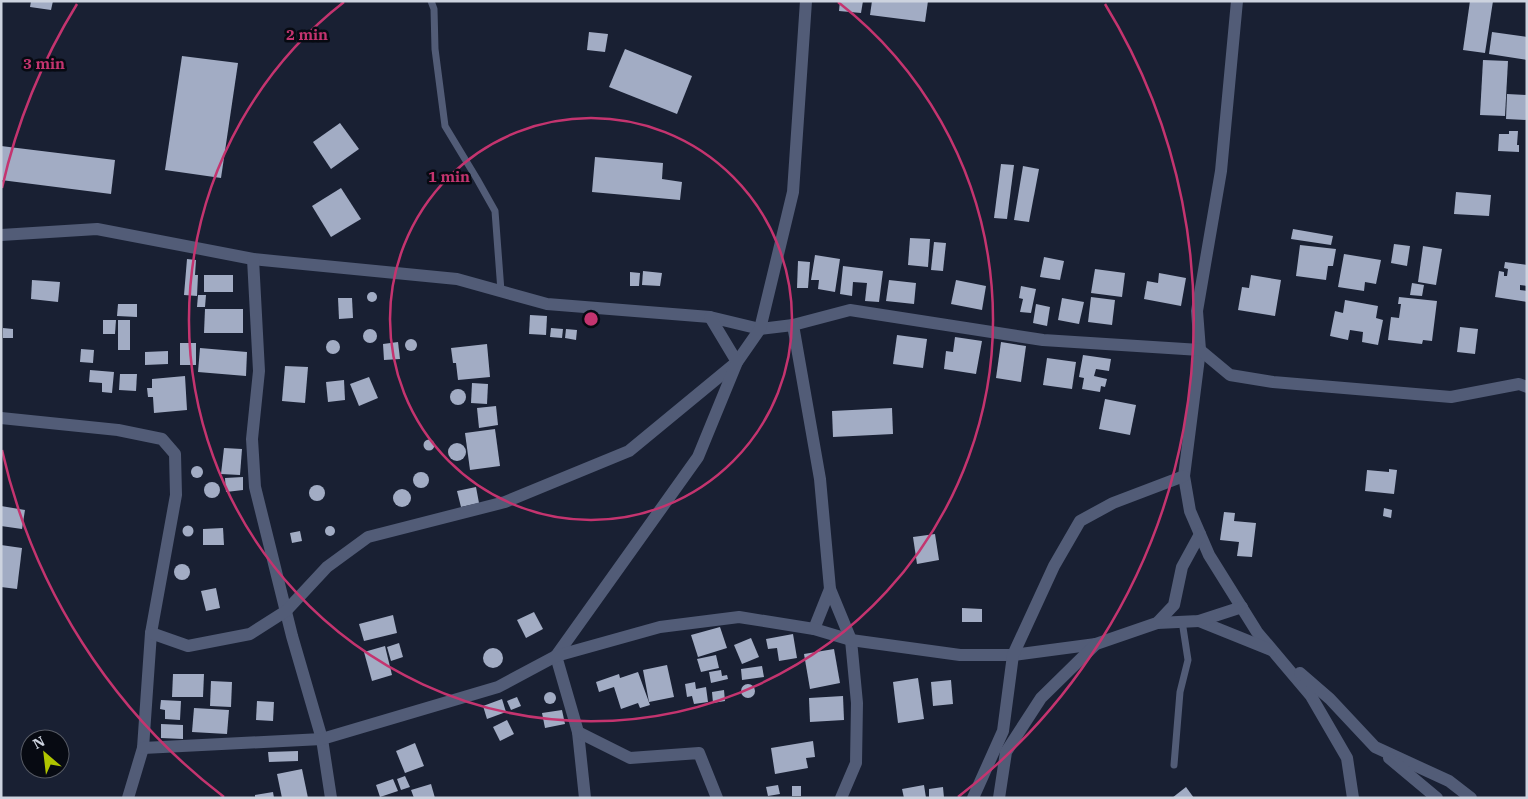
<svg xmlns="http://www.w3.org/2000/svg" width="1528" height="799" font-family="'IBM Plex Serif',serif">
  <style>
    .building { fill: #a2acc4 }
    .lines { fill: none; stroke-linecap: round; stroke-linejoin: round }
    .lane { stroke: #525c77; stroke-width: 7 }
    .street { stroke: #525c77; stroke-width: 12 }
    .ring { fill: none; stroke: #c4346f; stroke-width: 2.5 }
    .centre { fill: #c4346f; stroke: #070a12; stroke-width: 2.5 }
    .ring-label { font-size: 15px; text-anchor: middle; font-weight: bold; fill: #c4346f; stroke: #070a12; stroke-width: 5; stroke-linejoin: round; paint-order: stroke }
  </style>
  <rect width="100%" height="100%" fill="#192033"/>
  <g class="building">
    <path d="M31,1H53L51,10L30,7Z"/>
    <path d="M840,1H863L861,13L839,11Z"/>
    <path d="M872,1H928L925,22L870,15Z"/>
    <path d="M1470,1H1493L1485,53L1463,50Z"/>
    <path d="M589,32L608,34L605,52L587,50Z"/>
    <path d="M1492,32L1527,37V60L1489,54Z"/>
    <path d="M625,49L692,76L677,114L609,87Z"/>
    <path d="M182,56L238,63L221,178L165,170Z"/>
    <path d="M1483,60L1508,61L1505,116L1480,115Z"/>
    <path d="M1507,94L1527,95V120L1506,119Z"/>
    <path d="M340,123L359,149L331,169L313,142Z"/>
    <path d="M1509,131H1518L1517,145H1519V152L1498,151L1499,134H1509Z"/>
    <path d="M1,146L115,160L111,194L1,180Z"/>
    <path d="M595,157L663,163L662,179L682,182L680,200L592,192Z"/>
    <path d="M1001,164L1014,165L1007,219L994,218Z"/>
    <path d="M1023,166L1039,169L1029,222L1014,220Z"/>
    <path d="M341,188L361,219L331,237L312,206Z"/>
    <path d="M1456,192L1491,195L1489,216L1454,214Z"/>
    <path d="M1293,229L1333,236L1331,245L1291,239Z"/>
    <path d="M910,238L930,239L928,267L908,265Z"/>
    <path d="M934,242L946,243L943,271L931,270Z"/>
    <path d="M1394,244L1410,246L1407,266L1391,263Z"/>
    <path d="M1300,245L1336,249L1333,266H1328L1326,280L1296,276Z"/>
    <path d="M1423,246L1442,249L1436,285L1418,282Z"/>
    <path d="M1344,254L1381,260L1376,284L1365,282L1364,291L1338,287Z"/>
    <path d="M815,255L840,259L835,292L818,289L819,280H811Z"/>
    <path d="M1044,257L1064,261L1060,280L1040,277Z"/>
    <path d="M187,259L196,260L195,275H198L197,296L184,295Z"/>
    <path d="M798,261L810,262L808,288H797Z"/>
    <path d="M1505,262L1527,265V286L1520,285V290L1527,291V302L1495,297L1499,271L1504,272V276H1507L1508,269L1504,268Z"/>
    <path d="M843,266L883,271L879,302L865,301L867,283L853,282L852,296L840,294Z"/>
    <path d="M1095,269L1125,273L1122,297L1091,293Z"/>
    <path d="M643,271L662,273L660,286L642,285Z"/>
    <path d="M630,272L640,273L639,286H630Z"/>
    <path d="M1159,273L1186,278L1181,306L1144,299L1147,281L1158,283Z"/>
    <rect x="204" y="275" width="29" height="17"/>
    <path d="M1251,275L1281,280L1275,316L1238,310L1242,287L1249,288Z"/>
    <path d="M32,280L60,282L58,302L31,299Z"/>
    <path d="M889,280L916,283L914,304L886,301Z"/>
    <path d="M956,280L986,286L982,310L951,304Z"/>
    <path d="M1412,283L1424,285L1422,296L1410,295Z"/>
    <path d="M1021,286L1036,289L1031,313L1020,312L1023,299L1019,298Z"/>
    <circle cx="372" cy="297" r="5"/>
    <path d="M198,295H206L205,307H197Z"/>
    <path d="M1091,297L1115,300L1112,325L1088,322Z"/>
    <path d="M1399,297L1437,301L1432,341L1423,340L1422,344L1388,340L1391,317L1399,318L1401,304H1398Z"/>
    <path d="M338,298H352L353,318L339,319Z"/>
    <path d="M1062,298L1084,302L1079,324L1058,320Z"/>
    <path d="M1345,300L1378,306L1376,318L1383,320L1378,345L1362,342L1363,332L1350,330L1348,340L1330,336L1335,311L1343,313Z"/>
    <path d="M118,304H137V317L117,316Z"/>
    <path d="M1036,304L1050,307L1047,326L1033,323Z"/>
    <path d="M205,309H243V333H204Z"/>
    <path d="M530,315L547,316L546,335L529,334Z"/>
    <path d="M103,320H116L115,334H103Z"/>
    <rect x="118" y="320" width="12" height="30"/>
    <path d="M1460,327L1478,329L1475,354L1457,352Z"/>
    <path d="M3,328L13,329V338H3Z"/>
    <path d="M551,328L563,329L562,338L550,337Z"/>
    <path d="M566,329L577,330L576,340L565,338Z"/>
    <circle cx="370" cy="336" r="7"/>
    <path d="M897,335L927,339L923,368L893,364Z"/>
    <path d="M955,337L982,341L976,374L944,369L946,351L953,352Z"/>
    <circle cx="411" cy="345" r="6"/>
    <circle cx="333" cy="347" r="7"/>
    <path d="M398,342L400,359L384,360L383,344Z"/>
    <path d="M1001,342L1026,346L1021,382L996,378Z"/>
    <rect x="180" y="343" width="16" height="22"/>
    <path d="M487,344L490,377L458,380L456,363H453L451,348Z"/>
    <path d="M200,348L247,352L246,376L198,372Z"/>
    <path d="M81,349L94,350L93,363L80,362Z"/>
    <path d="M168,351V364L145,365V352Z"/>
    <path d="M1083,355L1111,359L1109,371L1096,369L1094,376L1107,379L1105,387L1101,386L1100,392L1082,389L1084,378L1079,377Z"/>
    <path d="M1047,358L1076,362L1072,389L1043,385Z"/>
    <path d="M285,366L308,367L305,403L282,401Z"/>
    <path d="M90,370L114,372L112,393L102,392V383L89,382Z"/>
    <path d="M120,374H137L136,391L119,390Z"/>
    <path d="M185,376L187,410L154,413L153,397H148L147,388H152V379Z"/>
    <path d="M369,377L378,398L359,406L350,384Z"/>
    <path d="M344,380L345,400L328,402L326,382Z"/>
    <path d="M472,383L488,384L487,404L471,403Z"/>
    <circle cx="458" cy="397" r="8"/>
    <path d="M1105,399L1136,405L1130,435L1099,429Z"/>
    <path d="M496,406L498,425L479,428L477,408Z"/>
    <path d="M892,408L893,434L833,437L832,411Z"/>
    <path d="M495,429L500,466L470,470L465,433Z"/>
    <circle cx="429" cy="445" r="5.5"/>
    <circle cx="457" cy="452" r="9"/>
    <path d="M224,448L242,449L240,475L221,474Z"/>
    <circle cx="197" cy="472" r="6"/>
    <path d="M1389,469L1397,470L1394,494L1365,491L1367,470L1389,472Z"/>
    <circle cx="421" cy="480" r="8"/>
    <path d="M243,477V490L226,492L225,478Z"/>
    <circle cx="212" cy="490" r="8"/>
    <circle cx="317" cy="493" r="8"/>
    <path d="M476,487L479,503L461,507L457,491Z"/>
    <circle cx="402" cy="498" r="9"/>
    <path d="M1,506L25,510L22,529L1,526Z"/>
    <path d="M1384,508L1392,510L1391,518L1383,516Z"/>
    <path d="M1224,512L1235,513L1234,521L1256,523L1252,557L1237,556L1239,542L1220,540Z"/>
    <circle cx="188" cy="531" r="5.5"/>
    <circle cx="330" cy="531" r="5"/>
    <path d="M223,528L224,545H203V529Z"/>
    <path d="M300,531L302,541L292,543L290,533Z"/>
    <path d="M935,534L939,560L917,564L913,537Z"/>
    <path d="M1,545L22,548L17,589L1,587Z"/>
    <circle cx="182" cy="572" r="8"/>
    <path d="M216,588L220,608L206,611L201,591Z"/>
    <path d="M962,608L982,609V622H962Z"/>
    <path d="M534,612L543,629L526,638L517,620Z"/>
    <path d="M393,615L397,633L364,641L359,624Z"/>
    <path d="M720,627L727,648L698,657L691,635Z"/>
    <path d="M793,634L797,658L779,661L777,648L768,649L766,639Z"/>
    <path d="M751,638L759,657L742,664L734,645Z"/>
    <path d="M399,643L403,657L391,661L387,647Z"/>
    <path d="M385,646L392,675L372,681L364,652Z"/>
    <circle cx="493" cy="658" r="10"/>
    <path d="M834,649L840,683L810,689L804,654Z"/>
    <path d="M716,655L719,668L701,672L697,659Z"/>
    <path d="M667,665L674,697L649,702L643,670Z"/>
    <path d="M762,666L764,677L742,680L741,669Z"/>
    <path d="M721,670L722,676L727,675L728,679L711,683L709,672Z"/>
    <path d="M638,672L650,705L640,708L638,703L621,709L614,687L599,692L596,682L619,674L620,678Z"/>
    <path d="M173,674H204L203,697H172Z"/>
    <path d="M918,678L924,719L898,723L893,682Z"/>
    <path d="M951,680L953,704L933,706L931,682Z"/>
    <path d="M211,681L232,682L231,707L210,706Z"/>
    <path d="M695,682L696,689L706,687L708,702L694,704L692,696L687,697L685,684Z"/>
    <circle cx="748" cy="691" r="7"/>
    <path d="M724,690L725,701L713,703L712,692Z"/>
    <circle cx="550" cy="698" r="6"/>
    <path d="M843,696L844,720L810,722L809,698Z"/>
    <path d="M517,697L521,706L511,710L507,701Z"/>
    <path d="M502,699L506,712L487,719L483,706Z"/>
    <path d="M161,700L181,701L180,720L165,719V710L160,709Z"/>
    <path d="M257,701L274,702L273,721L256,720Z"/>
    <path d="M194,708L229,710L227,734L192,732Z"/>
    <path d="M562,710L565,724L545,728L542,713Z"/>
    <path d="M507,720L514,734L500,741L493,727Z"/>
    <path d="M161,724L183,725V739L161,738Z"/>
    <path d="M813,741L815,757L806,758L808,768L775,774L771,748Z"/>
    <path d="M415,743L424,766L405,773L396,751Z"/>
    <path d="M298,751V761L269,762L268,752Z"/>
    <path d="M302,769L308,798H282L277,774Z"/>
    <path d="M405,776L410,787L401,790L397,779Z"/>
    <path d="M393,779L398,791L380,797L376,785Z"/>
    <path d="M431,784L435,798H414L411,790Z"/>
    <path d="M778,785L780,794L768,796L766,787Z"/>
    <path d="M924,785L926,798H904L902,789Z"/>
    <rect x="792" y="786" width="9" height="10"/>
    <path d="M943,787L944,798H929V789Z"/>
    <path d="M1186,787L1194,798H1172Z"/>
    <path d="M273,792L274,798H255V795Z"/>
  </g>
  <g class="lines">
    <g class="lane">
      <path d="M431,1L434,9L435,49L445,126L477,179L495,211L501,291"/>
      <path d="M1174,765L1180,692L1188,660L1182,621"/>
    </g>
    <g class="street">
      <path d="M1237,1L1221,171L1197,311L1200,350L1184,476L1190,511L1209,555L1257,632L1311,696L1347,758L1353,798"/>
      <path d="M1,235L97,229L253,259L457,279L547,304L710,317L760,329L793,325L850,310L1043,340L1200,350L1230,375L1273,382L1451,397L1519,384L1527,387"/>
      <path d="M253,259L259,371L252,439L255,487L292,636L322,739L331,798"/>
      <path d="M793,325L820,479L830,589L851,640L857,703L856,763L841,798"/>
      <path d="M1,418L118,430L162,439L175,454L176,495L151,633L143,748L128,798"/>
      <path d="M1199,621L1271,650"/>
      <path d="M1157,623L1199,621L1242,607"/>
      <path d="M814,629L830,589"/>
      <path d="M151,633L188,646L250,634L286,611L327,567L368,537L505,502L629,451L737,362L760,329L793,192L806,1"/>
      <path d="M556,656L698,457L737,362L710,317"/>
      <path d="M556,656L578,732L585,798"/>
      <path d="M1300,673L1330,699L1375,747L1449,781L1471,798"/>
      <path d="M578,732L630,758L699,753L717,798"/>
      <path d="M143,748L322,739L498,687L556,656L660,627L739,617L814,629L851,640L960,655H1013L1096,644"/>
      <path d="M1389,758L1437,798"/>
      <path d="M973,798L1003,731L1013,655L1054,566L1080,521L1113,503L1184,476"/>
      <path d="M999,798L1006,752L1041,698L1096,644L1157,623L1174,605L1182,567L1200,534"/>
    </g>
  </g>
  <g class="ring">
    <circle cx="591" cy="319" r="201"/>
    <path d="M838 2A402 402 0 1 1 344 2"/>
    <path d="M224 797A603 603 0 0 1 2 450M2 188A603 603 0 0 1 77 4M1105 4A603 603 0 0 1 958 797"/>
  </g>
  <circle cx="591" cy="319" r="8" class="centre"/>
  <g class="ring-label">
    <text x="307" y="40">2 min</text>
    <text x="44" y="69">3 min</text>
    <text x="449" y="182">1 min</text>
  </g>
  <rect width="1528" height="799" fill="none" stroke="#cdd3df" stroke-width="5"/>
  <g transform="translate(45 754) rotate(332)"><circle r="24" fill="#070a12" stroke="#565a64"/>
  <path d="M0-4L9 19L0 12L-9 19Z" fill="#b0c500"/>
  <text y="-8" font-size="14" font-weight="bold" text-anchor="middle" fill="#cdd3df">N</text>
  </g>
</svg>
